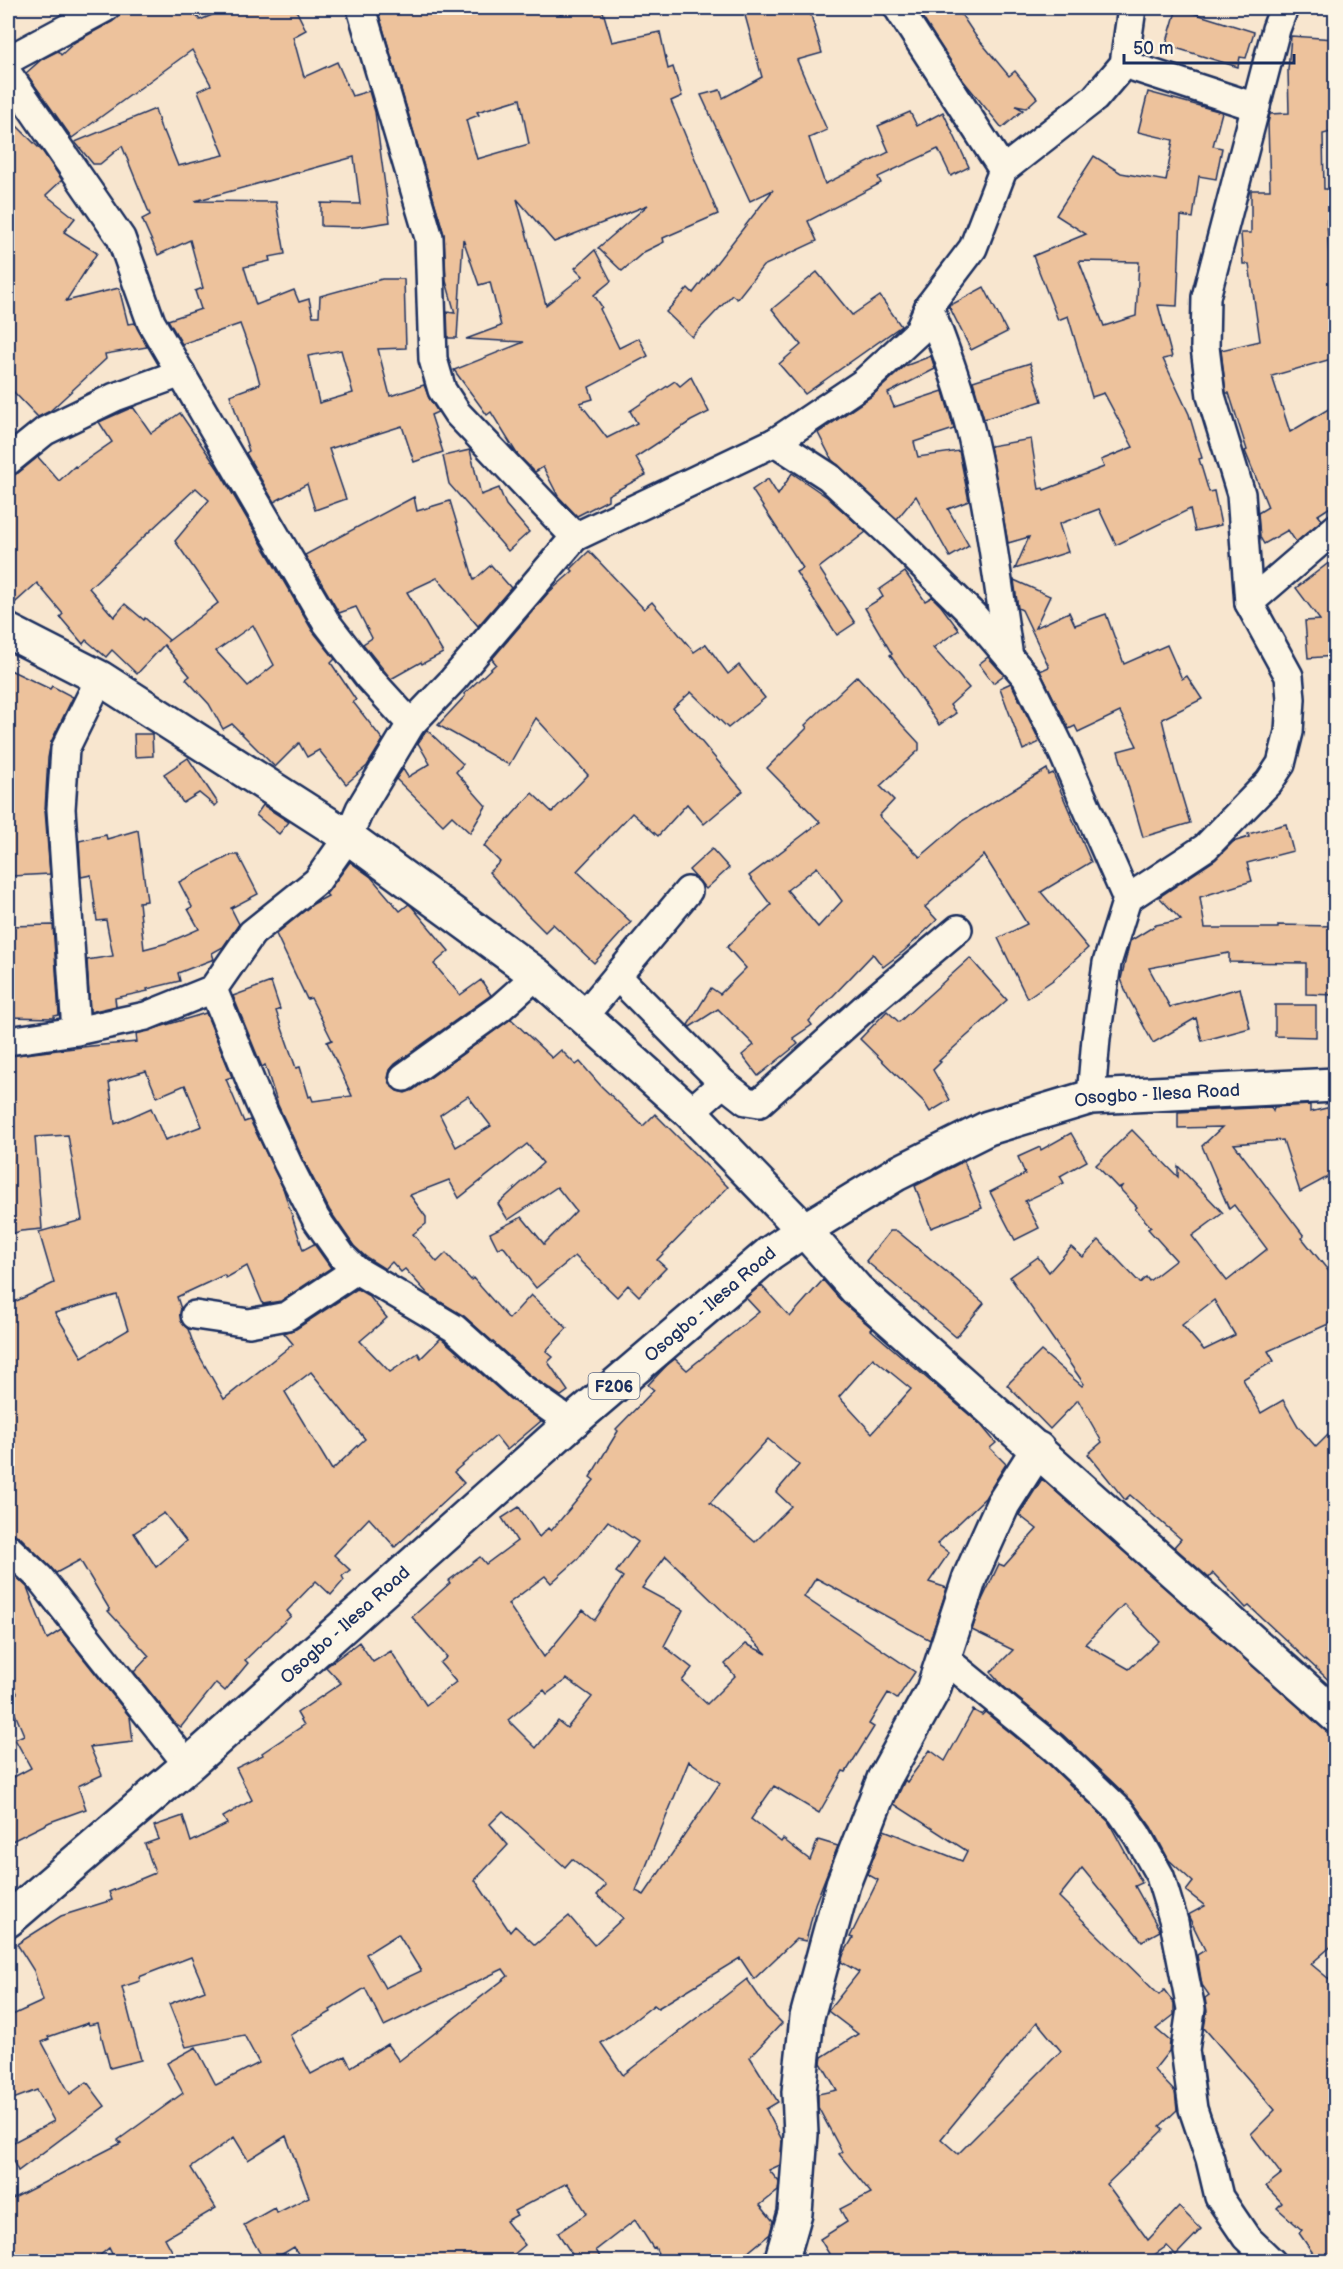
<svg xmlns="http://www.w3.org/2000/svg" width="1343" height="2269" font-family="'Balsamiq Sans',sans-serif">
  <style>
    .building { fill: #edc29c; stroke: #1b2f5e; stroke-width: 1.5; fill-rule: evenodd }
    .lines { fill: none; stroke-linecap: round; stroke-linejoin: round }
    .street-casing { stroke: #1b2f5e; stroke-width: 32 }
    .secondary-casing { stroke: #1b2f5e; stroke-width: 38 }
    .primary-casing { stroke: #1b2f5e; stroke-width: 38 }
    .street { stroke: #fcf5e5; stroke-width: 27 }
    .secondary { stroke: #fcf5e5; stroke-width: 33 }
    .primary { stroke: #fcf5e5; stroke-width: 33 }
    .labels { text-anchor: middle; stroke-width: 4.5; stroke-linejoin: round; paint-order: stroke }
    .shield { fill: #fcf5e5; stroke: #5e6a86; stroke-width: 1.5 }
    .shield-label { font-size: 16px; font-weight: bold; fill: #1b2f5e }
    .street-label { font-size: 18px; fill: #1b2f5e; stroke: #fcf5e5 }
  </style>
  <rect width="100%" height="100%" fill="#f8e6cf"/>
  <filter id="ink" filterUnits="userSpaceOnUse"><feTurbulence type="fractalNoise" baseFrequency=".0167" numOctaves="2"/><feDisplacementMap in="SourceGraphic" scale="12" xChannelSelector="R" yChannelSelector="G"/><feConvolveMatrix kernelMatrix="1 2 1 2 8 2 1 2 1" color-interpolation-filters="sRGB"/></filter>
  <g filter="url(#ink)">
    <g class="building">
      <path d="M122,8H190L200,20L229,8H295L306,30L293,37L304,77L337,62L352,96L369,91L375,112L390,222L358,227L321,226V203L360,204L354,157L195,201L276,202L285,254L269,257L270,261L244,267L256,305L294,290L299,302L309,299L313,316H319L320,296L382,279H404L406,348L378,349L390,396L424,385L429,398L438,412L431,415L443,452L414,462L402,426L329,449L346,499L315,510L307,484L274,502L246,453L249,451L230,395L260,384L255,365L240,324L182,344L168,320L201,309L195,291L203,288L190,240L158,255L142,219L150,215L122,146L100,164H93L75,142L155,109L162,132L164,131L178,166L224,155L198,91L211,85L192,50L72,138L26,73L42,59L58,51L61,55L75,42L112,22L118,17ZM341,350L353,393L319,403L308,356Z"/>
      <path d="M377,8H558L560,14L584,8H602L612,42L660,32L668,69L673,67L682,96L671,101L718,214L663,238L664,242L644,252L622,271L598,248L648,205L554,242L517,199L546,305L583,276L575,268L595,250L611,281L594,295L602,307L600,309L619,348L639,338L648,356L589,387L593,399L580,403L607,438L637,423L630,411L675,381L680,386L691,377L709,412L691,421L636,457L646,475L608,495V500L577,516L558,496L543,467L535,472L517,454L491,412L487,415L454,370L524,342L466,339L501,326L490,282L479,285L463,239L457,338H448L447,312L455,313L446,281L444,234ZM520,99L529,144L477,159L466,120L479,115L477,112Z"/>
      <path d="M743,8H809L822,53L797,60L827,130L809,138L825,184L889,152L878,126L910,112L917,126L943,112L969,167L951,176L938,149L878,177L881,183L808,221L817,241L763,266L737,299L732,295L692,337L666,312L688,288L693,293L773,190L750,201L701,95L720,90L723,98L762,77Z"/>
      <path d="M916,8H957L975,35L1009,76L1015,71L1037,98L1026,108L1016,106L1023,110L1002,128L962,79Z"/>
      <path d="M1177,8L1254,32L1246,58L1240,57L1238,67L1166,45Z"/>
      <path d="M1291,36L1335,39V131L1323,134L1324,189H1335V220H1327L1330,278L1335,277V358L1272,376L1290,432L1335,405V504L1318,515L1322,520L1296,542L1288,530L1264,544L1260,537L1258,513L1268,507L1245,451L1247,450L1229,393H1226L1221,350L1260,341L1249,264H1243L1241,233H1251V190H1270L1268,123L1270,114L1289,113L1288,70Z"/>
      <path d="M1148,92L1222,112L1213,146L1222,148L1216,179L1199,176L1193,218L1181,216L1177,306L1158,305L1172,357L1163,359L1189,414L1202,458L1199,459L1209,492L1214,491L1221,525L1195,531L1190,509L1116,545L1099,509L1059,524L1068,552L1015,569L1029,537L1008,543L990,446L1031,439L1039,489L1043,488L1044,490L1104,467L1101,460L1133,447L1104,393L1092,397L1068,316L1058,320L1033,256L1086,234L1056,215L1094,156L1121,173L1166,181L1173,140L1138,132ZM1079,261L1139,262L1136,316L1104,326Z"/>
      <path d="M8,117L43,152L62,180L46,195L75,218L64,232L97,253L66,301L119,288L128,324L135,323L147,347L105,354L106,359L50,411L38,417L8,386Z"/>
      <path d="M817,272L852,315L880,296L901,326L805,394L779,364L801,345L772,309Z"/>
      <path d="M984,287L1007,332L971,350L949,306Z"/>
      <path d="M931,356L935,369L888,393L894,407L943,391L954,429L914,442L918,457L959,451L969,501L948,509L969,546L950,557L916,496L897,519L832,460L818,433L872,396L905,366Z"/>
      <path d="M1030,363L1042,401L984,419L973,381Z"/>
      <path d="M133,407L151,433L180,413L218,469L312,630L335,659L331,663L356,700L353,702L383,740L367,766L346,784L319,750L307,757L299,743L275,767L232,724L223,729L209,704L186,679L190,676L164,645L137,674L112,650L106,657L86,640L83,644L60,617L63,614L37,583L8,609V476L18,473L38,457L59,481L75,466L76,467L112,442L99,422ZM196,488L209,500L175,541L218,603L167,642L169,640L145,618L144,620L125,604L114,617L89,588ZM253,625L274,665L248,686L216,651Z"/>
      <path d="M470,450L481,495L499,488L506,505L529,532L508,551L449,484L443,456Z"/>
      <path d="M792,473L827,497L866,532L819,568L855,623L837,635L796,572L803,568L752,490L768,479L778,495Z"/>
      <path d="M414,497L417,511L450,501L474,580L491,565L511,588L478,626L437,578L407,592L443,653L422,664L421,662L391,679L363,644L372,638L356,607L339,613L305,555Z"/>
      <path d="M589,551L644,609L652,602L694,652L706,644L728,674L739,665L765,698L728,728L691,692L673,708L743,791L704,824L687,804L658,836L632,813L577,871L631,922L594,963L553,924L545,932L522,909L489,872L500,862L484,846L532,793L552,812L588,775L536,718L509,765L438,725L465,696L464,694L496,664L492,659L548,593L573,571L571,569Z"/>
      <path d="M1335,558V656L1308,658L1305,621L1320,620L1296,588Z"/>
      <path d="M905,572L925,601L932,597L941,606L959,630L933,648L969,688L950,705L956,713L939,725L890,655L892,654L865,608L883,597L879,590Z"/>
      <path d="M1014,580L1050,596L1035,628L1069,612L1075,625L1106,614L1124,664L1167,645L1182,679L1187,676L1202,699L1162,719L1175,773L1190,823L1143,837L1118,751L1137,746L1120,712L1078,732L1075,726L1069,729L1040,671L1049,667L1022,610L1018,608Z"/>
      <path d="M988,657L1004,675L993,683L979,664Z"/>
      <path d="M8,669L50,689L52,686L73,697L51,742L48,758L45,810L50,874L12,876L8,835Z"/>
      <path d="M857,676L919,743V750L880,786L894,800L879,816L920,857L962,821L1047,769L1049,775L1053,773L1091,862L1041,892L1088,948L1053,980L1027,998L998,938L1027,924L984,855L925,907L937,920L904,951L883,967L873,954L809,1021L812,1025L793,1038L798,1044L758,1076L742,1055L754,1045L718,1009L690,1027L688,1025L711,988L720,994L746,968L727,947L771,905L749,876L820,822L767,768L807,728L805,725ZM817,867L842,901L818,927L787,890Z"/>
      <path d="M1011,683L1040,742L1023,750L1000,688Z"/>
      <path d="M427,730L463,764L456,772L486,806L470,833L452,816L443,825L396,779L403,769L408,777L430,764L418,743Z"/>
      <path d="M134,734H152L153,756L135,757Z"/>
      <path d="M188,758L218,803L215,806L199,793L183,803L164,774Z"/>
      <path d="M263,805L289,822L279,834L256,815Z"/>
      <path d="M1286,824L1293,851L1247,863L1252,881L1200,897L1205,928H1278V925L1335,926V995L1306,994V963L1229,962V953L1149,968L1170,1007L1240,988L1250,1028L1202,1041L1196,1018L1153,1043L1128,997L1121,979L1130,941L1156,925L1181,920L1159,897L1215,860L1233,842L1249,837L1248,834Z"/>
      <path d="M138,830L147,901L139,902L144,949L167,943L199,929L188,909L192,907L179,882L231,855H238L258,894L231,908L239,924L223,947L212,953L214,959L178,973L180,981L147,989L148,991L115,998L116,1006L90,1012L87,960L113,956L106,920L97,921L91,875L81,877L79,841L106,835L107,839Z"/>
      <path d="M712,849L729,868L706,889L689,870Z"/>
      <path d="M350,862L371,877L400,911L409,904L413,908L449,951L434,964L460,995L481,980L491,995L395,1064L390,1070L388,1078L392,1087L397,1091L405,1093L413,1090L511,1019L552,1058L561,1050L576,1065L580,1062L601,1086L643,1126L655,1114L728,1187L657,1260L666,1268L639,1296L628,1285L617,1297L575,1256L536,1288L503,1246L498,1249L490,1233L522,1217L544,1244L576,1211L557,1187L508,1220L498,1204L543,1163L527,1144L459,1198L449,1180L410,1195L426,1217V1224L413,1234L437,1262L446,1253L471,1280L473,1278L509,1319L531,1295L567,1328L546,1351L553,1357L548,1362L568,1391L561,1396L530,1375L464,1316L429,1295L405,1269L401,1272L392,1262L385,1269L366,1257L354,1246L330,1211L302,1157L278,1105L265,1065L262,1067L233,996L271,982L280,1009L276,1011L296,1068L300,1067L309,1097L311,1096L313,1101L352,1096L327,1042L332,1040L311,998L307,999L276,934L313,904L328,896L326,894ZM468,1096L491,1126L456,1147L440,1115Z"/>
      <path d="M53,925L59,1015L54,1016V1018L8,1017V926Z"/>
      <path d="M970,958L1007,1000L939,1061L941,1062L933,1070L950,1100L930,1112L924,1102L860,1039L887,1011L899,1022Z"/>
      <path d="M1275,1005H1316V1037L1275,1036Z"/>
      <path d="M206,1013L232,1077L226,1079L244,1122L250,1120L283,1188L303,1250L314,1244L331,1268L281,1301L263,1304L247,1266L226,1278L224,1275L177,1297L181,1309V1321L188,1329L195,1348L224,1399L293,1344L284,1333L296,1329L357,1289L369,1296L387,1318L360,1341L390,1372L418,1353L421,1358L441,1338L510,1399L541,1421L507,1450L496,1436L454,1472L464,1483L395,1547L369,1518L334,1555L350,1570L342,1576L344,1580L331,1595L316,1581L287,1611L291,1616L245,1660L248,1663L225,1691L216,1683L181,1727L174,1722L134,1672L149,1656L108,1611L110,1610L80,1560L56,1573L19,1536L8,1533V1305L54,1283L39,1232L82,1220L68,1135L35,1137L42,1229L21,1231L8,1235V1056L91,1046L137,1042L136,1034ZM146,1071L157,1097L185,1085L202,1126L165,1140L151,1108L115,1124L109,1082ZM117,1295L128,1330L82,1357L55,1313ZM311,1372L365,1439L332,1470L285,1392ZM164,1513L186,1541L156,1567L134,1533Z"/>
      <path d="M1310,1105V1112L1335,1106V1173L1300,1192L1283,1140L1234,1144L1304,1236L1302,1238L1335,1279V1321L1268,1351L1274,1361L1243,1379L1261,1413L1283,1400L1298,1426L1316,1447L1335,1428V1686L1249,1606L1246,1608L1213,1573L1209,1578L1174,1547L1181,1539L1130,1495L1125,1500L1088,1454L1102,1442L1078,1400L1050,1429L1007,1385L1041,1351L1082,1386L1084,1384L1010,1277L1038,1257L1049,1272L1071,1247L1083,1257L1099,1240L1140,1283L1146,1277L1149,1281L1176,1260L1148,1229L1151,1227L1135,1209L1137,1207L1120,1189L1122,1186L1118,1188L1096,1165L1132,1130L1178,1177V1166L1223,1213L1192,1236L1227,1281L1267,1249L1234,1205L1229,1209L1202,1146L1222,1127L1178,1128V1112L1271,1107L1273,1111L1274,1107ZM1214,1300L1235,1335L1204,1350L1182,1325Z"/>
      <path d="M1071,1133L1087,1161L1060,1176L1064,1183L1025,1201L1039,1228L1015,1240L990,1192L1025,1174L1018,1157L1040,1147L1041,1150Z"/>
      <path d="M964,1161L982,1208L931,1228L915,1186Z"/>
      <path d="M890,1231H897L984,1303L956,1337L866,1261Z"/>
      <path d="M823,1280L843,1303L873,1329L871,1330L981,1425L996,1443L990,1448L1006,1464L985,1498L937,1544L949,1553L929,1582L947,1588L930,1640L816,1578L804,1597L915,1672L897,1699L888,1693L869,1724L874,1727L846,1772L843,1771L819,1813L774,1786L751,1819L781,1842L783,1839L810,1860L818,1840L838,1846L815,1904L806,1941L796,1939L754,1979L740,1958L658,2008L654,2005L623,2029L601,2043L623,2075L747,1979L767,2008L782,2023L750,2057L778,2102L766,2109L782,2140L780,2165L769,2170L779,2182L778,2191L760,2205L773,2221L770,2234L736,2262H662L655,2247L653,2248L635,2220L596,2250L603,2262H577L558,2233L587,2213L567,2183L514,2211L517,2215L506,2221L525,2245L505,2262H303L294,2247L269,2262H265L244,2225L274,2208L277,2213L309,2197L286,2136L248,2160L234,2137L191,2168L216,2208L165,2238L178,2262H116L109,2248L92,2262H8V2201L121,2143L118,2140L183,2093L167,2063L196,2047L216,2085L259,2063L244,2035L186,2047L169,2004L205,1990L191,1957L139,1977L140,1981L122,1987L141,2060L110,2068L98,2023L89,2025L88,2023L48,2037L49,2039L42,2042L70,2094L87,2082L105,2106L18,2171L8,2150V2145L54,2121L37,2090L8,2101V2017L43,2001L34,1971L17,1944L61,1916L112,1900L109,1892L155,1873L145,1844L159,1839L154,1826L183,1816L191,1842L227,1824L223,1817L252,1800L236,1768L263,1755L262,1753L304,1725L297,1713L341,1683L326,1667L359,1642L373,1662L391,1651L426,1705L456,1682L440,1663L447,1657L412,1617L450,1583L448,1581L480,1557L486,1564L517,1541L502,1518L519,1507L539,1537L548,1528L551,1531L594,1480L590,1477L618,1431L616,1429L654,1390L648,1385L667,1365L675,1359L687,1370L759,1312L746,1298L761,1285L790,1317ZM873,1358L911,1389L872,1433L839,1397ZM768,1439L799,1465L776,1492L791,1506L755,1542L710,1503ZM608,1521L638,1542L616,1572L623,1577L595,1620L583,1610L544,1657L508,1604L545,1576L551,1583L577,1560ZM666,1556L767,1654L746,1644L725,1664L735,1676L707,1704L682,1681L692,1668L664,1646L683,1610L642,1588ZM567,1679L592,1697L567,1728L558,1721L536,1748L508,1720L544,1690L547,1694ZM689,1761L720,1783L644,1895L636,1891ZM503,1811L565,1867L572,1859L606,1885L597,1895L623,1918L594,1945L569,1916L535,1945L515,1926L510,1932L475,1880L508,1845L490,1824ZM398,1934L421,1971L385,1988L366,1954ZM503,1969L508,1976L399,2061L387,2044L351,2067L345,2056L311,2074L290,2035L331,2012L330,2010L365,1988L384,2026Z"/>
      <path d="M1042,1479L1335,1739V1943L1311,1964L1335,1984V2262H1319L1299,2233L1302,2230L1277,2208L1282,2203L1266,2186L1281,2174L1251,2134L1275,2110L1204,2028L1207,2011L1205,1998L1209,1995L1202,1985L1197,1955L1205,1950L1188,1915L1205,1906L1186,1891L1193,1882L1169,1860L1151,1827L1132,1801L1063,1735L1004,1687L991,1672L1013,1650L972,1630L982,1600L999,1564L1004,1566L1037,1529L1019,1515ZM1124,1604L1159,1641L1129,1669L1085,1644Z"/>
      <path d="M8,1569L27,1587L47,1639L61,1630L130,1717L133,1742L90,1747L102,1775L78,1786L86,1809L50,1822L8,1843V1780L31,1768L15,1739L24,1735L8,1697L17,1693L8,1678Z"/>
      <path d="M973,1710L982,1715L985,1712L1043,1759L1108,1821L1142,1883L1135,1886L1160,1931L1142,1941L1082,1868L1059,1897L1159,1995L1164,1990L1174,2003V2015L1156,2029L1170,2041L1169,2051L1154,2070L1175,2092L1177,2110L1160,2126L1163,2130L1107,2184L1148,2240L1179,2207L1201,2229L1176,2255L1167,2246L1144,2262H834L820,2239L847,2222L840,2209L871,2193L839,2154L842,2152L818,2107V2094L837,2090L821,2063L822,2057L858,2034L828,2011L859,1972L841,1962L844,1953L853,1938L850,1937L878,1880L867,1874L884,1830L962,1861L967,1851L894,1804L905,1780L907,1782L930,1750L945,1761ZM1037,2022L1061,2051L958,2154L941,2139Z"/>
    </g>
    <g class="lines">
      <defs>
        <g id="street">
          <path d="M361,8L429,238L433,359L442,390L457,413L575,537"/>
          <path d="M898,8L1003,170"/>
          <path d="M8,60L105,8"/>
          <path d="M1124,64L1256,107"/>
          <path d="M8,74L121,238L151,322L326,622L369,678L411,724"/>
          <path d="M929,306C945,348 961,391 972,436C989,509 998,583 1009,657"/>
          <path d="M775,442L829,477L898,541L973,615L1026,677L1063,753L1127,899"/>
          <path d="M8,461L45,431L115,397L181,373"/>
          <path d="M1249,603L1336,528"/>
          <path d="M617,976L723,1083L746,1101L759,1103L870,1003L958,929"/>
          <path d="M213,989L259,1102L288,1164L316,1219L342,1256L356,1270L454,1328L520,1387L571,1423"/>
          <path d="M583,1017L688,891"/>
          <path d="M76,1031L61,809L65,749L100,678"/>
          <path d="M8,1041L76,1031L146,1016L213,989L252,933L317,881L348,837L360,809L411,724L453,680L575,537L775,442L863,383L918,332L929,306L973,248L1003,170L1095,98L1124,64L1132,8"/>
          <path d="M404,1077L500,1008L537,975"/>
          <path d="M1091,1097L1096,1038L1107,963L1127,899L1206,847L1269,782L1281,764L1289,732L1291,699L1289,676L1249,603L1241,494L1211,396L1205,347L1206,297L1276,29L1284,8"/>
          <path d="M690,1112L723,1083"/>
          <path d="M195,1315L249,1323L287,1316L356,1270"/>
          <path d="M8,1548L39,1577L188,1765"/>
          <path d="M944,1658L1053,1747L1121,1812L1137,1835L1160,1876L1174,1922L1191,2009L1185,2050L1193,2109L1210,2159L1219,2197L1246,2237L1272,2262"/>
        </g>
        <g id="secondary">
          <path d="M8,631L100,678L348,837L537,975L690,1112L804,1230L856,1289L1336,1716"/>
          <path d="M781,2262L795,2213L801,2134L799,2092L807,2017L843,1884L884,1779L933,1690L970,1577L1003,1504L1038,1449"/>
        </g>
        <g id="primary">
          <path id="s1" d="M8,1920L188,1765L571,1423L770,1253L804,1230L896,1174L988,1128L1091,1097L1336,1085"/>
        </g>
      </defs>
      <use href="#street" class="street-casing"/>
      <use href="#secondary" class="secondary-casing"/>
      <use href="#primary" class="primary-casing"/>
      <use href="#street" class="street"/>
      <use href="#secondary" class="secondary"/>
      <use href="#primary" class="primary"/>
    </g>
  </g>
  <g class="labels">
    <rect class="shield" x="588.5" y="1373" width="51" height="26" rx="4.5"/>
    <g class="shield-label">
      <text x="614" y="1392">F206</text>
    </g>
    <g class="street-label">
      <text dy="6" stroke="none"><textPath href="#s1" startOffset="1438">Osogbo - Ilesa Road</textPath></text>
      <text dy="6" stroke="none"><textPath href="#s1" startOffset="934">Osogbo - Ilesa Road</textPath></text>
      <text dy="6" stroke="none"><textPath href="#s1" startOffset="448">Osogbo - Ilesa Road</textPath></text>
    </g>
  </g>
  <rect width="1343" height="2269" fill="none" stroke="#fcf5e5" stroke-width="30"/>
  <rect x="15" y="15" width="1313" height="2239" fill="none" stroke="#1b2f5e" stroke-width="2" filter="url(#ink)"/>
  <path d="M1124 54v9h170v-9" fill="none" stroke="#1b2f5e" stroke-width="3"/>
  <text x="1133" y="54" font-size="18" fill="#1b2f5e" stroke="#fcf5e5" stroke-width="4.5" paint-order="stroke">50 m</text>
</svg>
